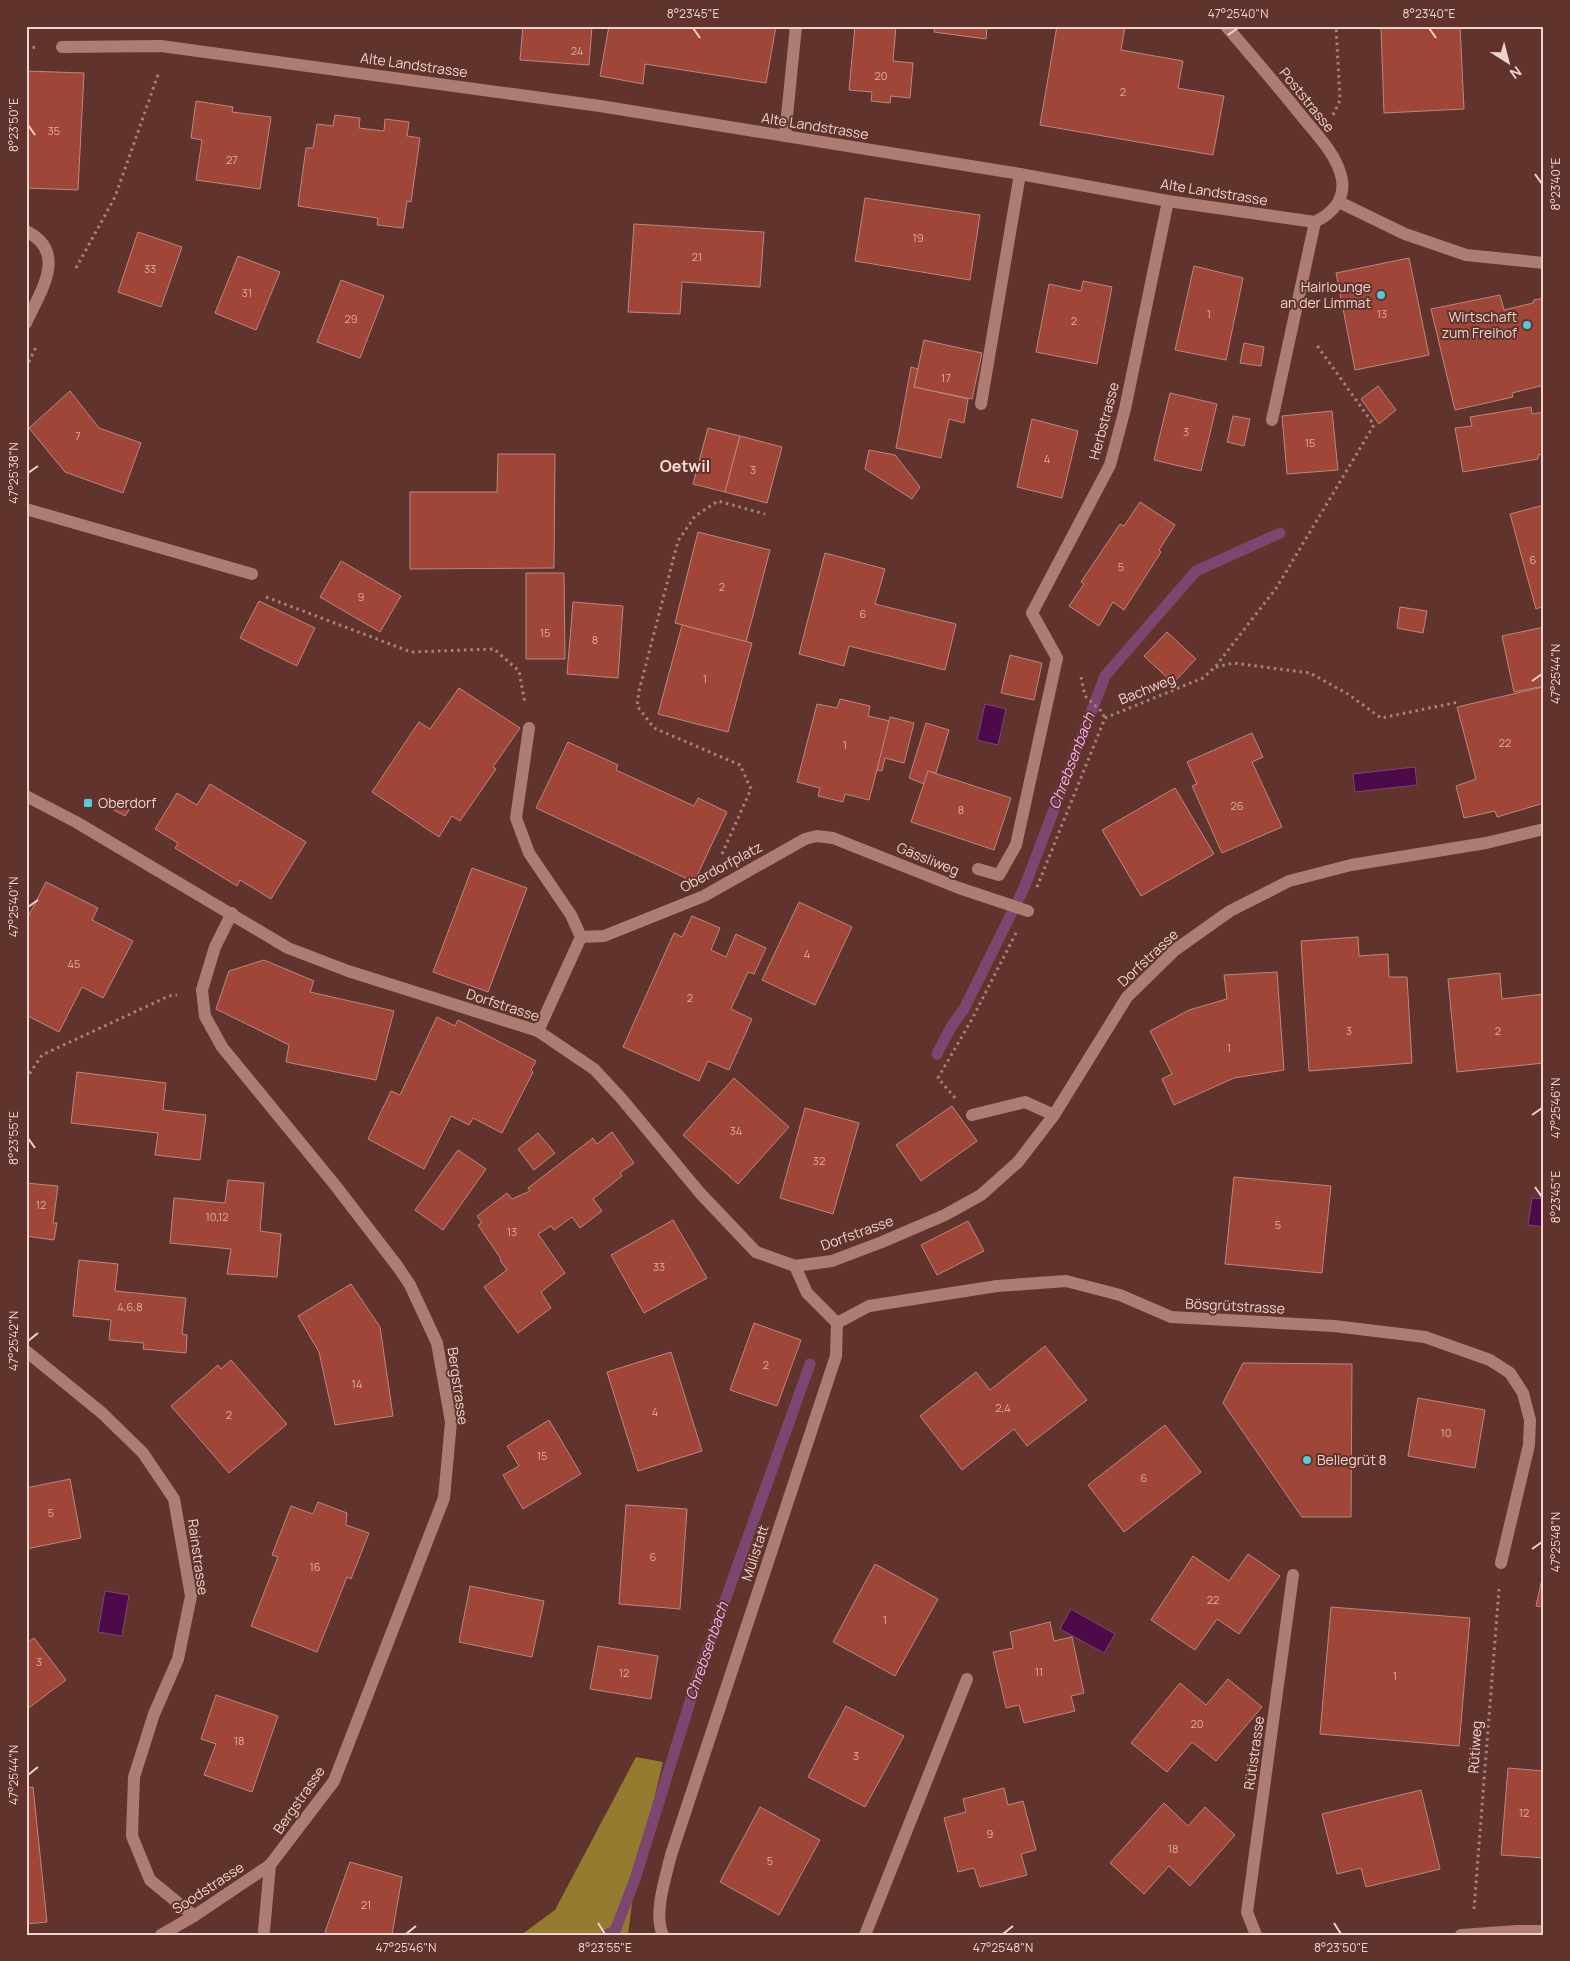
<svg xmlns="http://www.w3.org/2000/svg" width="1570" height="1961" font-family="Manrope,sans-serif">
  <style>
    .forest { fill: #947b30 }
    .water { fill: #4c0a49; stroke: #7d4671 }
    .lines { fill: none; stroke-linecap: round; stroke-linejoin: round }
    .stream { stroke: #7d4671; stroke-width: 11 }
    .building { fill: #a04639; stroke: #ba887f }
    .path { stroke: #a7837d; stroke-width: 3; stroke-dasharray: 2.5 4; stroke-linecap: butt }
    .service { stroke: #ad7c73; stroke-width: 12 }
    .minor { stroke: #ad7c73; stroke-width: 12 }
    .ticks { fill: none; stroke: #efd3ce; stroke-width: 2 }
    .poi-dot { fill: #54cade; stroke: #60342d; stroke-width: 2 }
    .labels { text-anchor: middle; stroke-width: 4; stroke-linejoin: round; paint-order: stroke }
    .number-label { font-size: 11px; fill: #dbb0a9 }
    .street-label { font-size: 14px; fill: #efd3ce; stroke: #60342d }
    .poi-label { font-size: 14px; fill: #efd3ce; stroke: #60342d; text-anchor: end }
    .water-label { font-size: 15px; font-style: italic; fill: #fbb0f3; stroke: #60342d }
    .quarter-label { font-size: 16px; font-weight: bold; fill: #fcdbd4; stroke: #60342d }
    .neatline { fill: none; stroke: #efd3ce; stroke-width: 2 }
    .ticks-label { font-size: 12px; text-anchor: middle; fill: #efd3ce }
  </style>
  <rect width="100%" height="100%" fill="#60342d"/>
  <path class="forest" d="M636,1757L663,1762L635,1879L628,1935H521L555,1910Z"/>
  <g class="water">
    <path d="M985,704L1006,709L998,745L977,740Z"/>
    <path d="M1415,767L1417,785L1355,792L1353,774Z"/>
    <path d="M1532,1198L1544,1199V1227L1528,1225Z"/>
    <path d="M105,1591L129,1595L122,1636L98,1632Z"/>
    <path d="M1071,1609L1115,1634L1104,1653L1060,1629Z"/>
  </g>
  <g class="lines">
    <g class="stream">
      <path d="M937,1054L951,1027L964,1009L1024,888L1105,676L1196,571L1280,533"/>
      <path d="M606,1935L615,1931L635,1879L699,1673L810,1364"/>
    </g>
  </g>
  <g class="building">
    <path d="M523,26H592L589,65L520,60Z"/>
    <path d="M609,26H776L766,83L645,64L643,84L600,76Z"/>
    <path d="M855,26H896L893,61L913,63L910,98L891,96L890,103L871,101L872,92L849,90Z"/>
    <path d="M935,26H987L986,39L934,32Z"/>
    <path d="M1057,26H1125L1121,50L1183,61L1178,88L1224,96L1213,155L1040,125Z"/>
    <path d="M1369,26H1460L1464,109L1384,113L1381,28H1369Z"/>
    <path d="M26,71L84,73L78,190L26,188Z"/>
    <path d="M196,101L233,107L232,112L271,117L260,189L196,180L202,140L191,138Z"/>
    <path d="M335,115L360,118L359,128L384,131L385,119L409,122L407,136L420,138L411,202L407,201L403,228L377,225L378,218L298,206L306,148H313L317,124L333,126Z"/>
    <path d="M865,198L980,215L970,280L855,261Z"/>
    <path d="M634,224L764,232L760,287L682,282L680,314L628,312Z"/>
    <path d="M138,232L182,247L161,307L118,292Z"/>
    <path d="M238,256L280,272L256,330L215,313Z"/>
    <path d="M1409,258L1429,355L1355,370L1336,273Z"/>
    <path d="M1194,266L1243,278L1226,360L1175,350Z"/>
    <path d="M341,280L384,296L360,358L317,342Z"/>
    <path d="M1083,281L1112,287L1097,364L1036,352L1049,284L1081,291Z"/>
    <path d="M1500,295L1504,310L1533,303L1534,300L1544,298V385L1512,393L1513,397L1455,410L1431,309Z"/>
    <path d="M924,340L982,353L972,399L914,387Z"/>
    <path d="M1244,343L1264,347L1261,366L1240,363Z"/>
    <path d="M911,367L918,369L914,387L968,399L964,423L949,419L941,458L896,448Z"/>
    <path d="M1378,386L1396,410L1379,424L1361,399Z"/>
    <path d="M70,391L99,428L141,443L123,493L65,472L29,428Z"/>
    <path d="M1170,393L1217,404L1201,471L1154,460Z"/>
    <path d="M1531,407L1532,414L1544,412V454L1538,455V459L1463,472L1455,428L1472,426L1470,417Z"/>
    <path d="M1332,411L1338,470L1287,474L1282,416Z"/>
    <path d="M1233,416L1250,419L1244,446L1227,442Z"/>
    <path d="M1032,419L1078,431L1062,498L1017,487Z"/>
    <path d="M708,428L740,436L725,492L693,484Z"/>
    <path d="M740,436L782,447L767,503L725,492Z"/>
    <path d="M869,450L895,455L920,487L912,499L865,469Z"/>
    <path d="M498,454H555L554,568L410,569V492H497Z"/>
    <path d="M1140,502L1175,525L1159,550L1161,552L1124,610L1113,602L1099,626L1069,606L1084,584L1081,582L1120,524L1124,526Z"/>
    <path d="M1544,505V606L1536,609L1510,514Z"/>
    <path d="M698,532L770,550L746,642L675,623Z"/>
    <path d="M825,553L885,569L875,604L956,624L945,670L849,646L844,666L799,654Z"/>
    <path d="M341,561L401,596L380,632L320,597Z"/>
    <path d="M526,573H564L565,659H526Z"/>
    <path d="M259,601L315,628L297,666L240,638Z"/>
    <path d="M573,602L623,606L618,678L567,674Z"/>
    <path d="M1400,607L1427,611L1423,633L1397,628Z"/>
    <path d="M682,625L752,643L728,732L658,714Z"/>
    <path d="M1544,627V686L1514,692L1502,636Z"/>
    <path d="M1167,632L1196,659L1173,683L1144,656Z"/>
    <path d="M1010,655L1042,663L1034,700L1001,693Z"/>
    <path d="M1543,687L1544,803L1497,817L1495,811L1464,818L1456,786L1476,779L1457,707Z"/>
    <path d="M459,688L520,728L493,767L496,769L460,821L452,816L439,837L372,792L419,722L430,729Z"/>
    <path d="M840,699L870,706L868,716L890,721L869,800L845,794L843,802L818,796L820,788L797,782L817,704L837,708Z"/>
    <path d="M890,717L914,723L904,763L885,758L882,771L877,770Z"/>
    <path d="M926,723L949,730L936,773L928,771L924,784L909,778Z"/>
    <path d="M1252,733L1263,757L1252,762L1282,827L1222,853L1192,786L1197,784L1187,762Z"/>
    <path d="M568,742L618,765L616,770L694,806L698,798L727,812L694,882L536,808Z"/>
    <path d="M928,771L1011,798L994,850L911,822Z"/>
    <path d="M210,784L306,842L271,899L240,880L237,886L175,848L178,843L155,829L177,793L197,805Z"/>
    <path d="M1175,788L1214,854L1141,896L1102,830Z"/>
    <path d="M108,798L129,810L125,816L105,805Z"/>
    <path d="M472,868L527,888L488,992L433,972Z"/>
    <path d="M46,882L98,908L92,920L133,941L103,998L82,987L59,1032L26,1015V921Z"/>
    <path d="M799,902L852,927L815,1005L762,980Z"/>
    <path d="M692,916L720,928L711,950L726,957L736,934L766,948L754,974L748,972L731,1009L752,1019L729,1070L708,1061L699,1081L623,1047L674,933L682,937Z"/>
    <path d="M1358,937L1359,956L1388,954L1389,977H1407L1412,1063L1309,1071L1301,941Z"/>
    <path d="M264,960L314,981L310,992L394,1011L376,1080L286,1062L289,1045L216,1009L229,971Z"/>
    <path d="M1277,972L1284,1070L1234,1078L1174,1105L1162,1079L1172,1074L1150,1031L1189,1010L1227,999L1224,975Z"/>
    <path d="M1500,973L1502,999L1544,994V1063L1457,1072L1448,979Z"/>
    <path d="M437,1017L455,1026L458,1020L536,1061L531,1070L533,1072L502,1133L473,1118L469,1125L451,1116L424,1169L368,1139L391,1091L400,1095Z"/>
    <path d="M77,1072L166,1083L163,1110L206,1115L200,1160L155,1155L158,1133L71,1123Z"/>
    <path d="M734,1078L789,1127L738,1184L683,1135Z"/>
    <path d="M952,1106L977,1141L921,1181L896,1145Z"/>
    <path d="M805,1108L859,1123L833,1214L780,1198Z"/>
    <path d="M612,1132L634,1163L620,1173L622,1176L593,1199L602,1211L580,1228L572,1217L554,1230L551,1226L538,1234L565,1273L541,1292L551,1308L518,1333L484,1287L507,1270L500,1260L501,1259L478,1225L482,1223L477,1216L507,1193L512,1199L530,1191L528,1188L593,1138L597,1144Z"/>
    <path d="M538,1133L555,1153L534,1170L518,1149Z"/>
    <path d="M458,1150L486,1169L443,1230L415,1210Z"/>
    <path d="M1234,1177L1331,1186L1322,1273L1225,1264Z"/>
    <path d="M228,1180L264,1183L260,1231L281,1234L277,1277L227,1274L231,1249L170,1243L174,1198L225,1203Z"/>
    <path d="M26,1183L58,1186L53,1223H57L54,1240L26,1236Z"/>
    <path d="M673,1220L707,1278L644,1313L611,1255Z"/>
    <path d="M968,1221L984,1251L937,1275L921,1245Z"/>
    <path d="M79,1260L118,1264L115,1291L186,1298L182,1334L187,1335L186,1353L143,1349L144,1343L109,1340L111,1320L73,1316Z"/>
    <path d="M351,1284L380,1327L393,1416L335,1425L319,1352L298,1316Z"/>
    <path d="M754,1323L801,1340L777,1406L730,1390Z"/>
    <path d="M1045,1346L1087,1400L1027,1446L1014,1429L962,1470L920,1416L976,1372L990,1390Z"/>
    <path d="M671,1352L702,1451L638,1471L607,1372Z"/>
    <path d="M231,1360L287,1424L229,1473L171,1406L218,1365L221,1369Z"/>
    <path d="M1243,1363L1352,1364L1351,1517H1302L1223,1403Z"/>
    <path d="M1418,1398L1485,1410L1475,1468L1408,1456Z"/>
    <path d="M549,1420L581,1474L523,1509L503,1475L519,1466L507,1446Z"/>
    <path d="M1165,1425L1201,1472L1124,1532L1088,1485Z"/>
    <path d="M70,1479L81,1538L26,1549V1488Z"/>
    <path d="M318,1502L347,1513L346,1525L369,1533L351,1579L347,1577L317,1652L251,1626L278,1557L272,1555L291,1506L313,1514Z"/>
    <path d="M626,1505L687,1509L680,1609L619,1604Z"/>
    <path d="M1248,1554L1280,1576L1239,1634L1217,1619L1195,1650L1151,1620L1193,1556L1229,1581Z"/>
    <path d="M875,1564L938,1599L895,1676L833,1642Z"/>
    <path d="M1544,1570V1607L1536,1606Z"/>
    <path d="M470,1586L544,1601L532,1657L459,1642Z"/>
    <path d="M1331,1607L1470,1618L1459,1746L1320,1734Z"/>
    <path d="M1050,1622L1054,1641L1072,1637L1084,1693L1071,1696L1075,1711L1024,1723L1019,1705L1006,1708L993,1652L1013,1648L1010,1632Z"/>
    <path d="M34,1638L66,1680L26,1710V1644Z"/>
    <path d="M598,1646L658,1656L651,1699L590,1689Z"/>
    <path d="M1228,1679L1262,1707L1216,1761L1192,1742L1167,1772L1131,1743L1180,1683L1206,1705Z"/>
    <path d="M216,1695L278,1716L252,1792L204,1775L216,1744L201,1739Z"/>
    <path d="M846,1706L904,1736L865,1807L808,1777Z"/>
    <path d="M1508,1768L1544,1771V1858L1501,1855Z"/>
    <path d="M33,1787L47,1922L26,1924V1788Z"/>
    <path d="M1004,1788L1008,1805L1023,1801L1036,1850L1021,1854L1027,1875L980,1887L974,1868L958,1872L944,1818L966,1812L963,1799Z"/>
    <path d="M1421,1790L1440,1869L1366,1887L1361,1868L1337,1874L1322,1814Z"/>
    <path d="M1164,1803L1188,1826L1205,1807L1235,1835L1190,1886L1169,1866L1144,1894L1110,1863Z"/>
    <path d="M760,1807L820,1840L779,1915L720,1882Z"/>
    <path d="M350,1862L402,1877L392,1935H330L325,1932Z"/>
  </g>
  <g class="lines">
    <g class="path">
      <path d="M26,48L38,47"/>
      <path d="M1333,115L1340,100L1336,26"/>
      <path d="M76,268L115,197L159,72"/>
      <path d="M26,368L36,347"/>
      <path d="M266,597L411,652L494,649L519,671L525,703"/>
      <path d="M1216,667L1233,663L1310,673L1348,694L1381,718L1459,702"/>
      <path d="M1081,677L1085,696L1101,711L1105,718"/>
      <path d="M722,854L751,789L740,765L654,728L637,706L639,691L678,541L695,516L718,501L765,514"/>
      <path d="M1037,887L1105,718L1203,678L1215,667L1277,587L1374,425L1316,344"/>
      <path d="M26,1079L42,1055L169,996L177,995"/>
      <path d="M955,1098L938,1078L972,1019L1016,933"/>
      <path d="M1474,1909L1499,1589"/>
    </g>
    <g class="service">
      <path d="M785,136L796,26"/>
      <path d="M26,231C69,252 40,292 26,323"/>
      <path d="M981,404L1020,174"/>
      <path d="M1272,420L1315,222"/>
      <path d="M26,509L252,574"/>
      <path d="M978,869L999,875L1016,845L1057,658"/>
      <path d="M972,1115L1025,1102L1054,1115"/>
      <path d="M1256,1935L1247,1912L1293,1575"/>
    </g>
    <g class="minor">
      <path d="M62,47L161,46L600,106L1020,174L1168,201L1315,222C1332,213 1345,201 1342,180C1338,155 1315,133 1300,114C1276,84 1251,55 1226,26"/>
      <path d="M1339,202L1405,234L1466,255L1544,263"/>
      <path d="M1057,658L1032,613L1110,465L1125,409L1168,201"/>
      <path d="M529,728L516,818L529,853L571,915L581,937L538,1031"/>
      <path d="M26,796L76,822L288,948L348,971L538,1031L594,1069L621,1098L700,1193L756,1252L795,1266L832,1261L882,1242L945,1215L981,1195L1018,1162L1054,1115L1127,997L1175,950L1230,911L1289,881L1351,865L1486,843L1544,829"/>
      <path d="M232,913L215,947L202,990L205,1016L222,1047L335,1185L398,1267L410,1285L437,1343L451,1422L444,1498L334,1781L270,1865L264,1931"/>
      <path d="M581,937L604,936L704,896L805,839L817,836L833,838L959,888L1028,911"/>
      <path d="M795,1266L807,1293L837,1323"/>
      <path d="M837,1323L869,1306L997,1286L1066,1281L1120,1295L1171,1317L1334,1326L1425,1337L1490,1360L1510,1373L1523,1393L1530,1420L1529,1445L1501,1563"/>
      <path d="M26,1351L102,1413L143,1453L174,1499L191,1596L178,1659L154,1714L134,1777L132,1836L150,1880L194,1916"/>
      <path d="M161,1935L194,1916L270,1865"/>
      <path d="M663,1935C653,1914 666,1876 671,1855L836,1356L837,1323"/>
      <path d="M865,1935L967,1679"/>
      <path d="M1461,1935L1517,1931H1544"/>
    </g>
  </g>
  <path class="ticks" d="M693,28L700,38M1429,28L1436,38M1228,35L1238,28M28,125L35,135M1535,174L1542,184M28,473L38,466M1532,681L1542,674M28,907L38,900M1532,1115L1542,1108M28,1138L35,1148M1535,1187L1542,1197M28,1341L38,1333M1532,1549L1542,1542M28,1775L38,1767M598,1923L605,1934M1334,1923L1341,1934M406,1934L416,1926M1003,1934L1013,1926"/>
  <g class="poi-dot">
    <circle cx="1381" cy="295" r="5"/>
    <circle cx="1527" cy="325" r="5"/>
    <rect x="83" y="798" width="10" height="10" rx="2.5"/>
    <circle cx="1307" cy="1460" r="5"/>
  </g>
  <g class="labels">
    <g class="number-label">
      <text x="577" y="55">24</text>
      <text x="881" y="80">20</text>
      <text x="1123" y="96">2</text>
      <text x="54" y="135">35</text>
      <text x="232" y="164">27</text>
      <text x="918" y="242">19</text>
      <text x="697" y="261">21</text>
      <text x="150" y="273">33</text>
      <text x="247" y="297">31</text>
      <text x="1209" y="318">1</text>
      <text x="1382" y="318">13</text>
      <text x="351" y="323">29</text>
      <text x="1074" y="325">2</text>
      <text x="946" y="382">17</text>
      <text x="1186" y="436">3</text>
      <text x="78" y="440">7</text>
      <text x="1310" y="447">15</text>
      <text x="1047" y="463">4</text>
      <text x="753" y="474">3</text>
      <text x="1533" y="564">6</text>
      <text x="1121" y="571">5</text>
      <text x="722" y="591">2</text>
      <text x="361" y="601">9</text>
      <text x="863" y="618">6</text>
      <text x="545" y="637">15</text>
      <text x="595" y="644">8</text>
      <text x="705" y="683">1</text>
      <text x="1505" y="747">22</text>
      <text x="845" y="749">1</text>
      <text x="1237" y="810">26</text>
      <text x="961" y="814">8</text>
      <text x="807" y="958">4</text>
      <text x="74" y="968">45</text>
      <text x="690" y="1002">2</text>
      <text x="1349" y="1035">3</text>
      <text x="1498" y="1035">2</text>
      <text x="1229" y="1052">1</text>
      <text x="736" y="1135">34</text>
      <text x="819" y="1165">32</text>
      <text x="41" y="1209">12</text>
      <text x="217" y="1221">10,12</text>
      <text x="1278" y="1229">5</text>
      <text x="512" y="1236">13</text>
      <text x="659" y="1271">33</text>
      <text x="130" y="1311">4,6,8</text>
      <text x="766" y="1369">2</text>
      <text x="357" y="1388">14</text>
      <text x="1003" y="1412">2,4</text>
      <text x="655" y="1416">4</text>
      <text x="229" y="1419">2</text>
      <text x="1446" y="1437">10</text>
      <text x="542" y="1460">15</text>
      <text x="1144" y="1482">6</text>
      <text x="51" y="1517">5</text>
      <text x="653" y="1561">6</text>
      <text x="315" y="1571">16</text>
      <text x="1213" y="1604">22</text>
      <text x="885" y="1624">1</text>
      <text x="39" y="1666">3</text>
      <text x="1039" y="1676">11</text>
      <text x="624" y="1677">12</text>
      <text x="1395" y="1680">1</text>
      <text x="1197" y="1728">20</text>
      <text x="239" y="1745">18</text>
      <text x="856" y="1760">3</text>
      <text x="1524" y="1817">12</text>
      <text x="990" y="1838">9</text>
      <text x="1173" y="1853">18</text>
      <text x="770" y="1865">5</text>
      <text x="366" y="1909">21</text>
    </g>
    <g class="street-label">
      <text transform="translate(414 65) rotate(8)" y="5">Alte Landstrasse</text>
      <text transform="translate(1307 100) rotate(51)" y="5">Poststrasse</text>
      <text transform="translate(815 126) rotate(9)" y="5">Alte Landstrasse</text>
      <text transform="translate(1214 192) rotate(9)" y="5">Alte Landstrasse</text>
      <text transform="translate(1104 421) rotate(-75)" y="5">Herbstrasse</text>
      <text transform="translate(1147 689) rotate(-22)" y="5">Bachweg</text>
      <text transform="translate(928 859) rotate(22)" y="5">Gässliweg</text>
      <text transform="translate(721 867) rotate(-28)" y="5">Oberdorfplatz</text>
      <text transform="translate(1148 958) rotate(-43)" y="5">Dorfstrasse</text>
      <text transform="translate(503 1005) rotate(18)" y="5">Dorfstrasse</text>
      <text transform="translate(857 1233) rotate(-20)" y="5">Dorfstrasse</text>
      <text transform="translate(1235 1306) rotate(3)" y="5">Bösgrütstrasse</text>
      <text transform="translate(458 1386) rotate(82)" y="5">Bergstrasse</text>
      <text transform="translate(755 1553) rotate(-72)" y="5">Mülistatt</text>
      <text transform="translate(198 1557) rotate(82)" y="5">Rainstrasse</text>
      <text transform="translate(1475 1747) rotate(-86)" y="5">Rütiweg</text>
      <text transform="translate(1254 1753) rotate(-82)" y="5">Rütistrasse</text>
      <text transform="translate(299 1800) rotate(-55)" y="5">Bergstrasse</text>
      <text transform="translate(208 1888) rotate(-33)" y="5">Soodstrasse</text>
    </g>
    <g class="poi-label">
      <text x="1371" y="292">Hairlounge<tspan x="1371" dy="16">an der Limmat</tspan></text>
      <text x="1517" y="322">Wirtschaft<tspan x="1517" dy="16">zum Freihof</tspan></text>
      <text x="98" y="808" text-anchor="start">Oberdorf</text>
      <text x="1317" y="1465" text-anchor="start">Bellegrüt 8</text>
    </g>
    <g class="water-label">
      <text transform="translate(1072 761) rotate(-69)" y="5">Chrebsenbach</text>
      <text transform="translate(707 1651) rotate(-71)" y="5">Chrebsenbach</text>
    </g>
    <g class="quarter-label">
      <text x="685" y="472">Oetwil</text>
    </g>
  </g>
  <rect width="1570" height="1961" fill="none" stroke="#60342d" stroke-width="55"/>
  <g transform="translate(1508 62) rotate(144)" stroke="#60342d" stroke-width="4" paint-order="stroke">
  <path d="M0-4L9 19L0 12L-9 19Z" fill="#efd3ce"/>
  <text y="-8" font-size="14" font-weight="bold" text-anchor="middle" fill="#efd3ce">N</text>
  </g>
  <rect x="28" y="28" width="1514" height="1906" class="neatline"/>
  <g class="ticks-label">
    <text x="693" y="18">8°23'45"E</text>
    <text x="1238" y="18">47°25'40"N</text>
    <text x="1429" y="18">8°23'40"E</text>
    <text transform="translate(14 125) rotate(-90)" y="4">8°23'50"E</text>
    <text transform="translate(1556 184) rotate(-90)" y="4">8°23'40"E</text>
    <text transform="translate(14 473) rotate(-90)" y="4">47°25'38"N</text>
    <text transform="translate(1556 674) rotate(-90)" y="4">47°25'44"N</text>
    <text transform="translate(14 907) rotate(-90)" y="4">47°25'40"N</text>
    <text transform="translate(1556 1108) rotate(-90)" y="4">47°25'46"N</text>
    <text transform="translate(14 1138) rotate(-90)" y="4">8°23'55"E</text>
    <text transform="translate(1556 1197) rotate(-90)" y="4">8°23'45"E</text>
    <text transform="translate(14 1341) rotate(-90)" y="4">47°25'42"N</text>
    <text transform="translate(1556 1542) rotate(-90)" y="4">47°25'48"N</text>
    <text transform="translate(14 1775) rotate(-90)" y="4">47°25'44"N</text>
    <text x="406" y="1952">47°25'46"N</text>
    <text x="605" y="1952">8°23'55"E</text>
    <text x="1003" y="1952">47°25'48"N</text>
    <text x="1341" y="1952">8°23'50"E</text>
  </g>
</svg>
